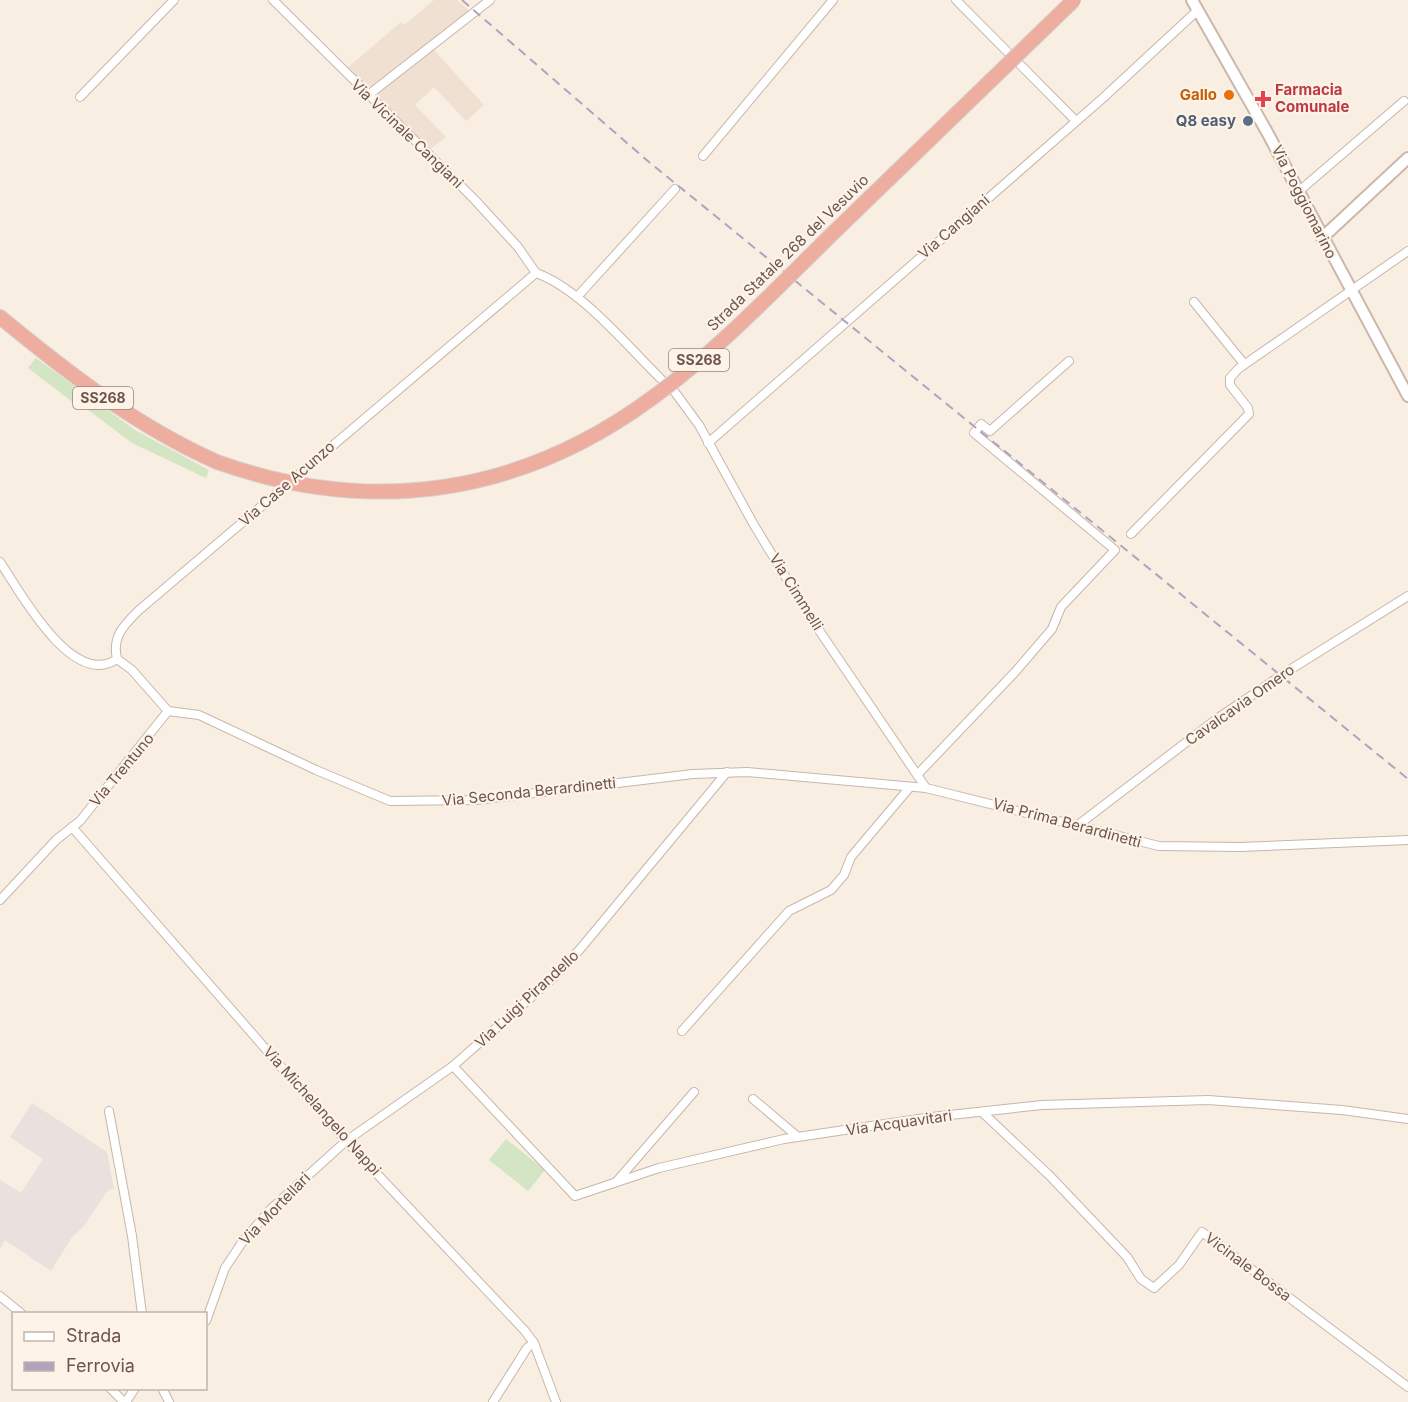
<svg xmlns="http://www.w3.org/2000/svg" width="1408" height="1402" font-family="Inter,sans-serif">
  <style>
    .residential { fill: #f0e0d2 }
    .industrial { fill: #e9e1dd }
    .green { fill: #d3e5c3 }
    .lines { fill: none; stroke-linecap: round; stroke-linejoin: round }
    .street-casing { stroke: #c8b6ab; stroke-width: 10 }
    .secondary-casing { stroke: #cdb7ab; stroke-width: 14 }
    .highway-casing { stroke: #d6cfcd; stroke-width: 16 }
    .street { stroke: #fff; stroke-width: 8 }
    .secondary { stroke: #fff; stroke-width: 10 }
    .highway { stroke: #edad9f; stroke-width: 14 }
    .rail { stroke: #b0a3c0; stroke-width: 2; stroke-dasharray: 9 6; stroke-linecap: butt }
    .street-bridge-casing { stroke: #c8b6ab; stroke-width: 10; stroke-linecap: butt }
    .highway-bridge-casing { stroke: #d6cfcd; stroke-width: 16; stroke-linecap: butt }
    .street-bridge { stroke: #fff; stroke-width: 8 }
    .highway-bridge { stroke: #edad9f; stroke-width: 14 }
    .food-dot { fill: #e8710a; stroke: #fdf3e8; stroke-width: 2 }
    .health-dot { fill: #e0444e; stroke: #fdf3e8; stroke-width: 2 }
    .service-dot { fill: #5c6f8a; stroke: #fdf3e8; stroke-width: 2 }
    .labels { text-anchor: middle; stroke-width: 4.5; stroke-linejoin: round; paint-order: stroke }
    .shield { fill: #fdf3e8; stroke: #99847b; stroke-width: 1.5 }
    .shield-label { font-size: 14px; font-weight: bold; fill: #6e554c }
    .health-label { font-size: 15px; font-weight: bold; fill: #be3a42; stroke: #fdf3e8; text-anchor: start }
    .food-label { font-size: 15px; font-weight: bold; fill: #c56008; stroke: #fdf3e8; text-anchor: end }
    .service-label { font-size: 15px; font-weight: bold; fill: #4e5e75; stroke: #fdf3e8; text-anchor: end }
    .street-label { font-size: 15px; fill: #6e554c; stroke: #fdf3e8 }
  </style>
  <rect width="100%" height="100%" fill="#f9eee2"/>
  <g class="residential">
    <path d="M434,0H457L471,12L368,92L346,69L401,22L404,25Z"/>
    <path d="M433,49L484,105L466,121L434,87L415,105L446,137L428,151L374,97Z"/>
  </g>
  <path class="industrial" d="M32,1103L107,1152L114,1189L108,1190L84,1226L72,1237L51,1271L5,1240L0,1249V1180L21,1193L43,1159L10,1137Z"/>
  <g class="green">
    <path d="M36,358L135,430L209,470L206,478L132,443L87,409L91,405L85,400L79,407L28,368Z"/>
    <path d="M506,1139L545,1170L528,1191L489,1160Z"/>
  </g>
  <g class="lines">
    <defs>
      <g id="street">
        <path d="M273,0L474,199L518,247L536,273"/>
        <path d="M956,0L1076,121"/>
        <path d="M367,96L490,0"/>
        <path d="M80,97L174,0"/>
        <path d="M703,156L833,0"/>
        <path d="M1298,192L1404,101"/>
        <path d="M536,273C581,289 626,345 661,379"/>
        <path d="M577,297L675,189"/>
        <path d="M1194,302L1244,364"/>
        <path d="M674,391L699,425L754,525L808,614L926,788"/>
        <path d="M708,443L1103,98L1198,10"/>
        <path d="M1131,534L1249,414L1248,408L1230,385V378L1238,369L1408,251"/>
        <path d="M0,562C19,590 72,690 117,659"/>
        <path d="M1288,671L1408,596"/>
        <path d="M168,711L199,715L316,770L390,801L476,800L693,774L747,772L926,788L1159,846L1240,847L1408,840"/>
        <path d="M168,711L132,670L117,659C112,637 123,626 138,611L536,273"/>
        <path d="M918,774L1016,671L1052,629L1061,607L1115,550L974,433L981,424L990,431L1069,361"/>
        <path d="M1078,825L1218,718L1273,681"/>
        <path d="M72,827L346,1141L525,1331L534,1343L556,1402"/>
        <path d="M0,900L56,840L80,821L168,711"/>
        <path d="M682,1031L789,911L831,890L844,875L851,857L910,787"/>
        <path d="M453,1066L575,1196L659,1168L784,1139L932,1117L1042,1105L1208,1100L1342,1110L1408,1119"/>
        <path d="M753,1099L798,1137"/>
        <path d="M109,1111L132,1236L142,1314"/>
        <path d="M982,1112L1050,1176L1127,1257L1141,1279L1154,1288L1179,1265L1202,1232L1408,1387"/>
        <path d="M617,1181L694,1092"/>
        <path d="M0,1296L22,1314"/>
        <path d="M206,1321L225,1268L243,1241L271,1209L346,1141L453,1066L554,977L581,948L727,772"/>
        <path d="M110,1388L124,1402"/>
        <path d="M162,1388L169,1402"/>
        <path d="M126,1402L135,1388"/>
        <path d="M493,1402L527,1348L534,1343"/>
      </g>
      <g id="secondary">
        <path d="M1192,0L1267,132L1408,396"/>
        <path d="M1322,238L1408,158"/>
      </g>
      <path id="highway" d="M0,317C68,373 136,426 217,462"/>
    </defs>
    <use href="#street" class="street-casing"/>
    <use href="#secondary" class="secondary-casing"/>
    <use href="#highway" class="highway-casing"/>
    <use href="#street" class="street"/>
    <use href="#secondary" class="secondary"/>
    <use href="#highway" class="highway"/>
    <path class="rail" d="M462,0L649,162L1408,779"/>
    <defs>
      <path id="street-bridge" d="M1273,681L1288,671"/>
      <path id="highway-bridge" d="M217,462C372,517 520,495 652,398C717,351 773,292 830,236C911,157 993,79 1074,0"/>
    </defs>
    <use href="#street-bridge" class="street-bridge-casing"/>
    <use href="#highway-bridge" class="highway-bridge-casing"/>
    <use href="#street-bridge" class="street-bridge"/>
    <use href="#highway-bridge" class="highway-bridge"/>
  </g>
  <circle class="food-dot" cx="1229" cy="95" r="6"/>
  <path class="health-dot" d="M1260 90h6v6h6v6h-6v6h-6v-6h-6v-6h6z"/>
  <circle class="service-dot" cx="1248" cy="121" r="6"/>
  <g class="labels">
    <g class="shield">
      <rect x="669" y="349" width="60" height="22" rx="4.5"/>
      <rect x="73" y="387" width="60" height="22" rx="4.5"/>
    </g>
    <g class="shield-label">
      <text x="699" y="365">SS268</text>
      <text x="103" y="403">SS268</text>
    </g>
    <g class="health-label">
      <text x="1275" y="95">Farmacia<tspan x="1275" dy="17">Comunale</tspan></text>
    </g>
    <g class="food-label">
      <text x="1217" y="100">Gallo</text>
    </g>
    <g class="service-label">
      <text x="1236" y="126">Q8 easy</text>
    </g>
    <g class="street-label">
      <text transform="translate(407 134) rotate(44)" y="5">Via Vicinale Cangiani</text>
      <text transform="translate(1304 202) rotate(63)" y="5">Via Poggiomarino</text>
      <text transform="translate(954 227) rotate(-41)" y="5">Via Cangiani</text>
      <text transform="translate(788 253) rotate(-44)" y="5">Strada Statale 268 del Vesuvio</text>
      <text transform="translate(287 484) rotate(-41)" y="5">Via Case Acunzo</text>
      <text transform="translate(796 592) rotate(58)" y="5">Via Cimmelli</text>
      <text transform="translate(1240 705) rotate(-35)" y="5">Cavalcavia Omero</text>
      <text transform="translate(122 770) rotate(-50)" y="5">Via Trentuno</text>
      <text transform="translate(529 792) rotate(-6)" y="5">Via Seconda Berardinetti</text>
      <text transform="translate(1067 823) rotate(15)" y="5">Via Prima Berardinetti</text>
      <text transform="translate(527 999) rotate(-43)" y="5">Via Luigi Pirandello</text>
      <text transform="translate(322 1111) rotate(48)" y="5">Via Michelangelo Nappi</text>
      <text transform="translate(899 1123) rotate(-8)" y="5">Via Acquavitari</text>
      <text transform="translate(275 1209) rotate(-46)" y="5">Via Mortellari</text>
      <text transform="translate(1248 1267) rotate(37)" y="5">Vicinale Bossa</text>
    </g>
  </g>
  <rect x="12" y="1312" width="195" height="78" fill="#fdf3e8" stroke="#c4b4aa" stroke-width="1.5"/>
  <rect x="24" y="1332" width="30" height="9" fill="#ffffff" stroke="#c4b4aa" stroke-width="1.5"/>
  <text x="66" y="1342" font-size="18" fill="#6e554c">Strada</text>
  <rect x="24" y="1362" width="30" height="9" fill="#b0a3c0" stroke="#c4b4aa" stroke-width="1.5"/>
  <text x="66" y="1372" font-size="18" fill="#6e554c">Ferrovia</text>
</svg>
